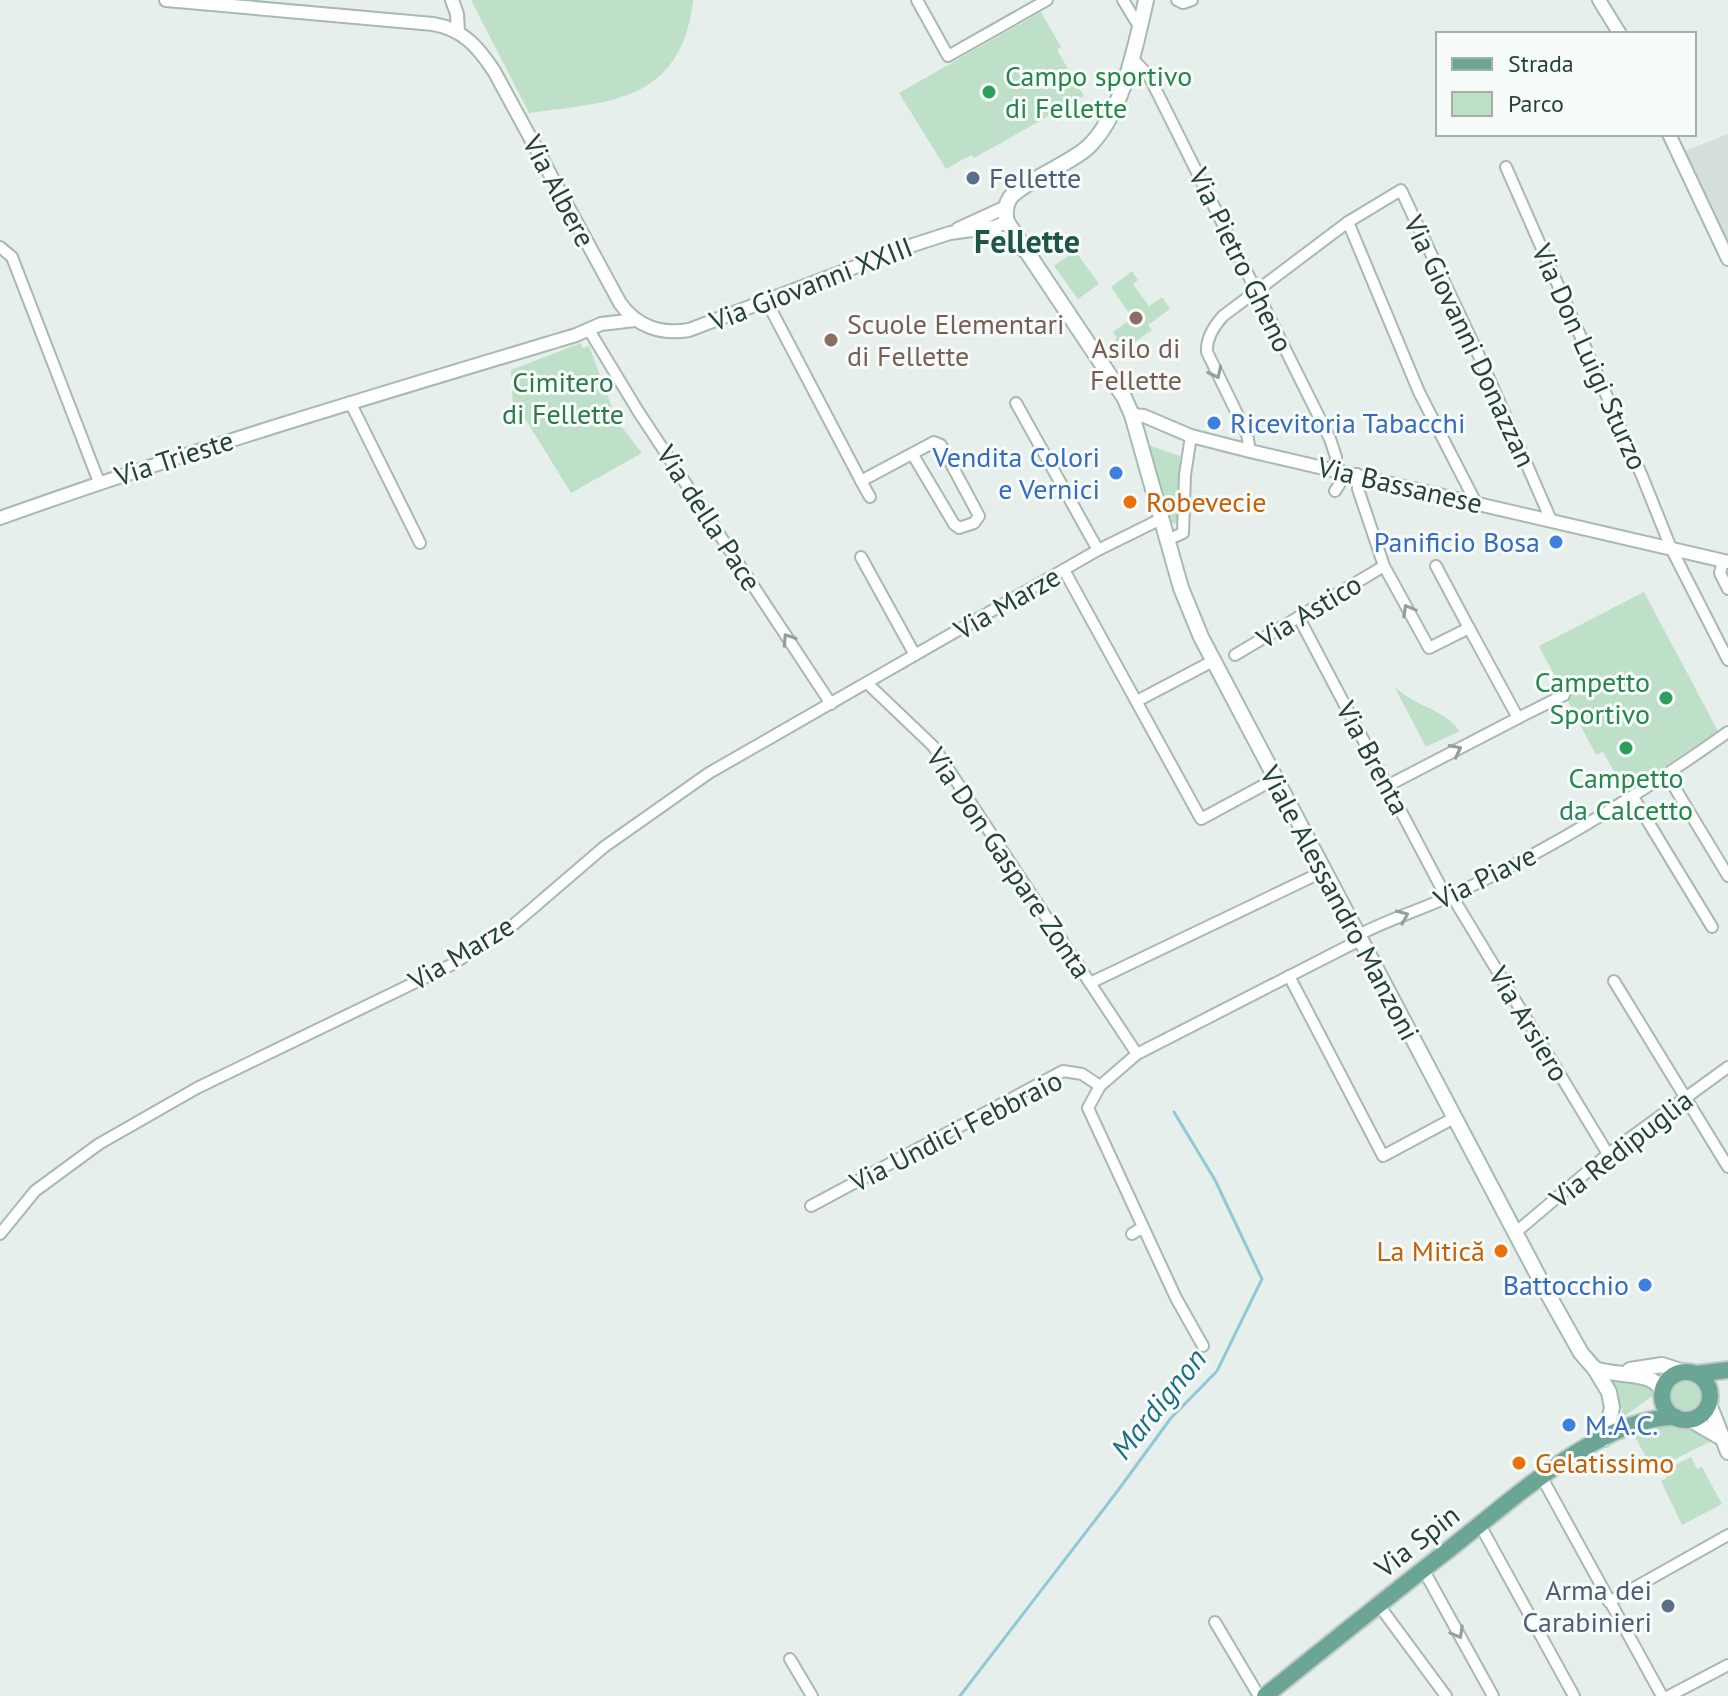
<svg xmlns="http://www.w3.org/2000/svg" width="1728" height="1696" font-family="'PT Sans',sans-serif">
  <style>
    .built { fill: #d4dfda }
    .green { fill: #bfe0c8 }
    .lines { fill: none; stroke-linecap: round; stroke-linejoin: round }
    .stream { stroke: #8ec9d4; stroke-width: 3 }
    .minor-casing { stroke: #a8b8b2; stroke-width: 14 }
    .tertiary-casing { stroke: #a8b8b2; stroke-width: 16 }
    .secondary-casing { stroke: #a4bbb3; stroke-width: 18 }
    .primary-casing { stroke: #c2cac8; stroke-width: 20 }
    .minor { stroke: #fff; stroke-width: 10 }
    .tertiary { stroke: #fff; stroke-width: 12 }
    .secondary { stroke: #fff; stroke-width: 14 }
    .primary { stroke: #6aa596; stroke-width: 16 }
    .oneway { stroke: #92a09c }
    .leisure-dot { fill: #2e9e5b; stroke: #f7fbf9; stroke-width: 3 }
    .service-dot { fill: #5c6f8a; stroke: #f7fbf9; stroke-width: 3 }
    .education-dot { fill: #8d6e63; stroke: #f7fbf9; stroke-width: 3 }
    .shop-dot { fill: #3f7fe0; stroke: #f7fbf9; stroke-width: 3 }
    .food-dot { fill: #e8710a; stroke: #f7fbf9; stroke-width: 3 }
    .labels { text-anchor: middle; stroke-width: 6; stroke-linejoin: round; paint-order: stroke }
    .leisure-label { font-size: 28px; fill: #27864d; stroke: #f7fbf9; text-anchor: start }
    .service-label { font-size: 28px; fill: #4e5e75; stroke: #f7fbf9; text-anchor: start }
    .street-label { font-size: 28px; fill: #24423a; stroke: #f7fbf9 }
    .education-label { font-size: 28px; fill: #785e54; stroke: #f7fbf9; text-anchor: start }
    .park-label { font-size: 28px; fill: #2d7a4b; stroke: #f7fbf9 }
    .shop-label { font-size: 28px; fill: #366cbe; stroke: #f7fbf9; text-anchor: end }
    .food-label { font-size: 28px; fill: #c56008; stroke: #f7fbf9; text-anchor: start }
    .water-label { font-size: 30px; font-style: italic; fill: #1c6f80; stroke: #f7fbf9 }
    .quarter-label { font-size: 32px; font-weight: bold; fill: #1f5548; stroke: #f7fbf9 }
  </style>
  <rect width="100%" height="100%" fill="#e6efeb"/>
  <path class="built" d="M1728,134V242L1685,151Z"/>
  <g class="green">
    <path d="M471,0H693V2C680,102 611,102 529,113Z"/>
    <path d="M1041,12L1061,47L1057,50L1084,96L974,158L971,155L946,169L899,93Z"/>
    <path d="M1075,251L1099,284L1078,299L1054,266Z"/>
    <path d="M1132,271L1138,280L1133,284L1149,306L1162,297L1170,309L1148,325L1152,330L1125,349L1122,345L1117,348L1113,342L1117,338L1113,332L1132,318L1111,287Z"/>
    <path d="M581,343L583,348L589,346L617,421L642,453L571,493L518,407L513,406L511,373V370Z"/>
    <path d="M1148,445L1180,456L1178,521L1175,524L1170,521Z"/>
    <path d="M1644,592L1718,731L1626,792L1603,752L1596,755L1539,646Z"/>
    <path d="M1394,686C1415,707 1441,707 1460,731L1426,747Z"/>
    <circle cx="1687" cy="1396" r="16"/>
    <path d="M1643,1381L1656,1391L1655,1394L1622,1418V1408L1616,1407L1609,1382Z"/>
    <path d="M1675,1424L1699,1429L1713,1440L1653,1470L1634,1435L1637,1429Z"/>
    <path d="M1691,1457L1697,1469L1702,1467L1722,1504L1682,1525L1661,1481L1667,1478L1664,1470Z"/>
  </g>
  <g class="lines">
    <path class="stream" d="M960,1696L1116,1493L1171,1418L1217,1371L1262,1279L1215,1180L1174,1112"/>
    <defs>
      <g id="minor">
        <path d="M917,0L948,56L1047,0"/>
        <path d="M1123,0L1140,28"/>
        <path d="M1177,0L1183,3L1192,0"/>
        <path d="M1131,57L1149,76L1330,439L1336,457L1335,470"/>
        <path d="M1506,167L1642,476L1671,548L1728,660"/>
        <path d="M1348,222L1419,392L1476,503"/>
        <path d="M0,247L12,257L99,482"/>
        <path d="M766,300L861,481L934,442L941,445L979,516L974,523L959,528L954,524L913,455"/>
        <path d="M589,330L638,411L831,704"/>
        <path d="M350,402L420,543"/>
        <path d="M1016,403L1098,550"/>
        <path d="M1250,451L1247,434L1207,352C1206,338 1214,326 1223,316L1348,222L1401,190L1481,360L1551,520"/>
        <path d="M1357,474L1358,489L1384,566L1429,648L1469,628L1518,718L1387,786"/>
        <path d="M861,481L870,497"/>
        <path d="M1335,491L1339,485L1342,471"/>
        <path d="M1167,540L1183,533L1185,475L1191,436"/>
        <path d="M861,557L915,655"/>
        <path d="M1723,561L1720,573L1728,589"/>
        <path d="M1436,566L1469,628"/>
        <path d="M1064,570L1201,819L1275,779"/>
        <path d="M1299,618L1444,893L1455,901L1608,1154"/>
        <path d="M1235,655L1384,566"/>
        <path d="M867,683L933,746L1137,1054"/>
        <path d="M1137,701L1213,661"/>
        <path d="M1518,718L1564,695"/>
        <path d="M1667,775L1728,876"/>
        <path d="M1633,797L1712,927"/>
        <path d="M1357,936C1386,920 1418,911 1448,897C1547,852 1639,795 1728,732"/>
        <path d="M1289,976L1383,1156L1454,1118"/>
        <path d="M1614,981L1728,1167"/>
        <path d="M1090,983L1324,871"/>
        <path d="M811,1206L1063,1071L1082,1074L1100,1086"/>
        <path d="M1515,1233L1608,1154L1728,1067"/>
        <path d="M0,1234L35,1191L99,1144L197,1088L451,965L512,926L604,847L709,773L1098,550L1161,519"/>
        <path d="M1132,1234L1143,1227"/>
        <path d="M1203,1346L1176,1298L1088,1108L1100,1086L1137,1054L1360,940"/>
        <path d="M1541,1476L1662,1696"/>
        <path d="M1480,1525L1574,1696"/>
        <path d="M1423,1569L1493,1696"/>
        <path d="M1609,1602L1728,1535"/>
        <path d="M1378,1604L1446,1696"/>
        <path d="M1215,1622L1259,1696"/>
        <path d="M790,1659L812,1696"/>
        <path d="M1669,1696L1728,1665"/>
      </g>
      <g id="tertiary">
        <path d="M166,0L433,24C463,29 478,47 494,71L620,303C636,326 661,335 689,330L913,245L950,233L994,227L1007,222"/>
        <path d="M452,0L457,14L458,32"/>
        <path d="M1599,0L1620,34"/>
        <path d="M1669,134L1728,259"/>
        <path d="M958,229L1006,207"/>
        <path d="M980,232L1003,238L1025,251"/>
        <path d="M1132,415L1144,416L1191,436L1250,451L1728,562"/>
        <path d="M0,518C190,450 383,393 576,335L601,324L635,320"/>
      </g>
      <g id="secondary">
        <path d="M1146,0C1136,45 1122,116 1087,148C1069,164 1021,183 1010,198C1005,206 1005,214 1007,222L1124,397L1132,415L1181,588L1201,637L1544,1287L1581,1353L1595,1369L1609,1392L1612,1408L1604,1439"/>
        <path d="M1595,1369C1617,1377 1652,1370 1663,1391"/>
        <path d="M1630,1370L1662,1365L1684,1372"/>
        <path d="M1709,1404L1728,1452"/>
        <path d="M1689,1419L1720,1437"/>
      </g>
      <g id="primary">
        <circle cx="1686" cy="1396" r="24"/>
        <path d="M1696,1374L1728,1370"/>
        <path d="M1265,1696C1327,1646 1389,1596 1452,1547C1508,1503 1602,1416 1676,1417"/>
      </g>
    </defs>
    <use href="#minor" class="minor-casing"/>
    <use href="#tertiary" class="tertiary-casing"/>
    <use href="#secondary" class="secondary-casing"/>
    <use href="#primary" class="primary-casing"/>
    <use href="#minor" class="minor"/>
    <use href="#tertiary" class="tertiary"/>
    <use href="#secondary" class="secondary"/>
    <use href="#primary" class="primary"/>
  </g>
  <defs><path id="oneway-chevron" d="M-2-3.5L2.5 0L-2 3.5" fill="none" stroke-width="1.6" stroke-linecap="round" stroke-linejoin="round" transform="scale(2)"/></defs>
  <g class="oneway">
    <use href="#oneway-chevron" transform="translate(1216 373) rotate(64)"/>
    <use href="#oneway-chevron" transform="translate(1408 610) rotate(-119)"/>
    <use href="#oneway-chevron" transform="translate(788 639) rotate(-123)"/>
    <use href="#oneway-chevron" transform="translate(1456 750) rotate(-27)"/>
    <use href="#oneway-chevron" transform="translate(1403 916) rotate(-23)"/>
    <use href="#oneway-chevron" transform="translate(1458 1633) rotate(61)"/>
  </g>
  <g class="leisure-dot">
    <circle cx="989" cy="92" r="8"/>
    <circle cx="1666" cy="698" r="8"/>
    <circle cx="1626" cy="748" r="8"/>
  </g>
  <g class="service-dot">
    <circle cx="973" cy="178" r="8"/>
    <circle cx="1668" cy="1606" r="8"/>
  </g>
  <g class="education-dot">
    <circle cx="1136" cy="318" r="8"/>
    <circle cx="831" cy="340" r="8"/>
  </g>
  <g class="shop-dot">
    <circle cx="1214" cy="423" r="8"/>
    <circle cx="1116" cy="473" r="8"/>
    <circle cx="1556" cy="542" r="8"/>
    <circle cx="1645" cy="1285" r="8"/>
    <circle cx="1569" cy="1425" r="8"/>
  </g>
  <g class="food-dot">
    <circle cx="1130" cy="502" r="8"/>
    <circle cx="1501" cy="1251" r="8"/>
    <circle cx="1519" cy="1463" r="8"/>
  </g>
  <g class="labels">
    <g class="leisure-label">
      <text x="1005" y="86">Campo sportivo<tspan x="1005" dy="32">di Fellette</tspan></text>
      <text x="1650" y="692" text-anchor="end">Campetto<tspan x="1650" dy="32">Sportivo</tspan></text>
      <text x="1626" y="788" text-anchor="middle">Campetto<tspan x="1626" dy="32">da Calcetto</tspan></text>
    </g>
    <g class="service-label">
      <text x="989" y="188">Fellette</text>
      <text x="1652" y="1600" text-anchor="end">Arma dei<tspan x="1652" dy="32">Carabinieri</tspan></text>
    </g>
    <g class="street-label">
      <text transform="translate(559 191) rotate(62)" y="10">Via Albere</text>
      <text transform="translate(1241 260) rotate(64)" y="10">Via Pietro Gheno</text>
      <text transform="translate(811 284) rotate(-21)" y="10">Via Giovanni XXIII</text>
      <text transform="translate(1470 341) rotate(65)" y="10">Via Giovanni Donazzan</text>
      <text transform="translate(1590 357) rotate(66)" y="10">Via Don Luigi Sturzo</text>
      <text transform="translate(174 458) rotate(-18)" y="10">Via Trieste</text>
      <text transform="translate(1400 485) rotate(13)" y="10">Via Bassanese</text>
      <text transform="translate(709 518) rotate(57)" y="10">Via della Pace</text>
      <text transform="translate(1007 603) rotate(-30)" y="10">Via Marze</text>
      <text transform="translate(1309 611) rotate(-31)" y="10">Via Astico</text>
      <text transform="translate(1373 758) rotate(62)" y="10">Via Brenta</text>
      <text transform="translate(1009 863) rotate(56)" y="10">Via Don Gaspare Zonta</text>
      <text transform="translate(1485 877) rotate(-26)" y="10">Via Piave</text>
      <text transform="translate(1340 903) rotate(62)" y="10">Viale Alessandro Manzoni</text>
      <text transform="translate(461 953) rotate(-31)" y="10">Via Marze</text>
      <text transform="translate(1529 1024) rotate(59)" y="10">Via Arsiero</text>
      <text transform="translate(956 1131) rotate(-27)" y="10">Via Undici Febbraio</text>
      <text transform="translate(1621 1149) rotate(-38)" y="10">Via Redipuglia</text>
      <text transform="translate(1417 1541) rotate(-38)" y="10">Via Spin</text>
    </g>
    <g class="education-label">
      <text x="847" y="334">Scuole Elementari<tspan x="847" dy="32">di Fellette</tspan></text>
      <text x="1136" y="358" text-anchor="middle">Asilo di<tspan x="1136" dy="32">Fellette</tspan></text>
    </g>
    <g class="park-label">
      <text x="563" y="392">Cimitero<tspan x="563" dy="32">di Fellette</tspan></text>
    </g>
    <g class="shop-label">
      <text x="1230" y="433" text-anchor="start">Ricevitoria Tabacchi</text>
      <text x="1100" y="467">Vendita Colori<tspan x="1100" dy="32">e Vernici</tspan></text>
      <text x="1540" y="552">Panificio Bosa</text>
      <text x="1629" y="1295">Battocchio</text>
      <text x="1585" y="1435" text-anchor="start">M.A.C.</text>
    </g>
    <g class="food-label">
      <text x="1146" y="512">Robevecie</text>
      <text x="1485" y="1261" text-anchor="end">La Mitică</text>
      <text x="1535" y="1473">Gelatissimo</text>
    </g>
    <g class="water-label">
      <text transform="translate(1159 1404) rotate(-51)" y="10">Mardignon</text>
    </g>
    <g class="quarter-label">
      <text x="1027" y="253">Fellette</text>
    </g>
  </g>
  <rect x="1436" y="32" width="260" height="104" fill="#f7fbf9" stroke="#a3b1ad" stroke-width="2"/>
  <rect x="1452" y="58" width="40" height="12" fill="#6aa596" stroke="#a3b1ad" stroke-width="2"/>
  <text x="1508" y="72" font-size="24" fill="#24423a">Strada</text>
  <rect x="1452" y="92" width="40" height="24" fill="#bfe0c8" stroke="#a3b1ad" stroke-width="2"/>
  <text x="1508" y="112" font-size="24" fill="#24423a">Parco</text>
</svg>
